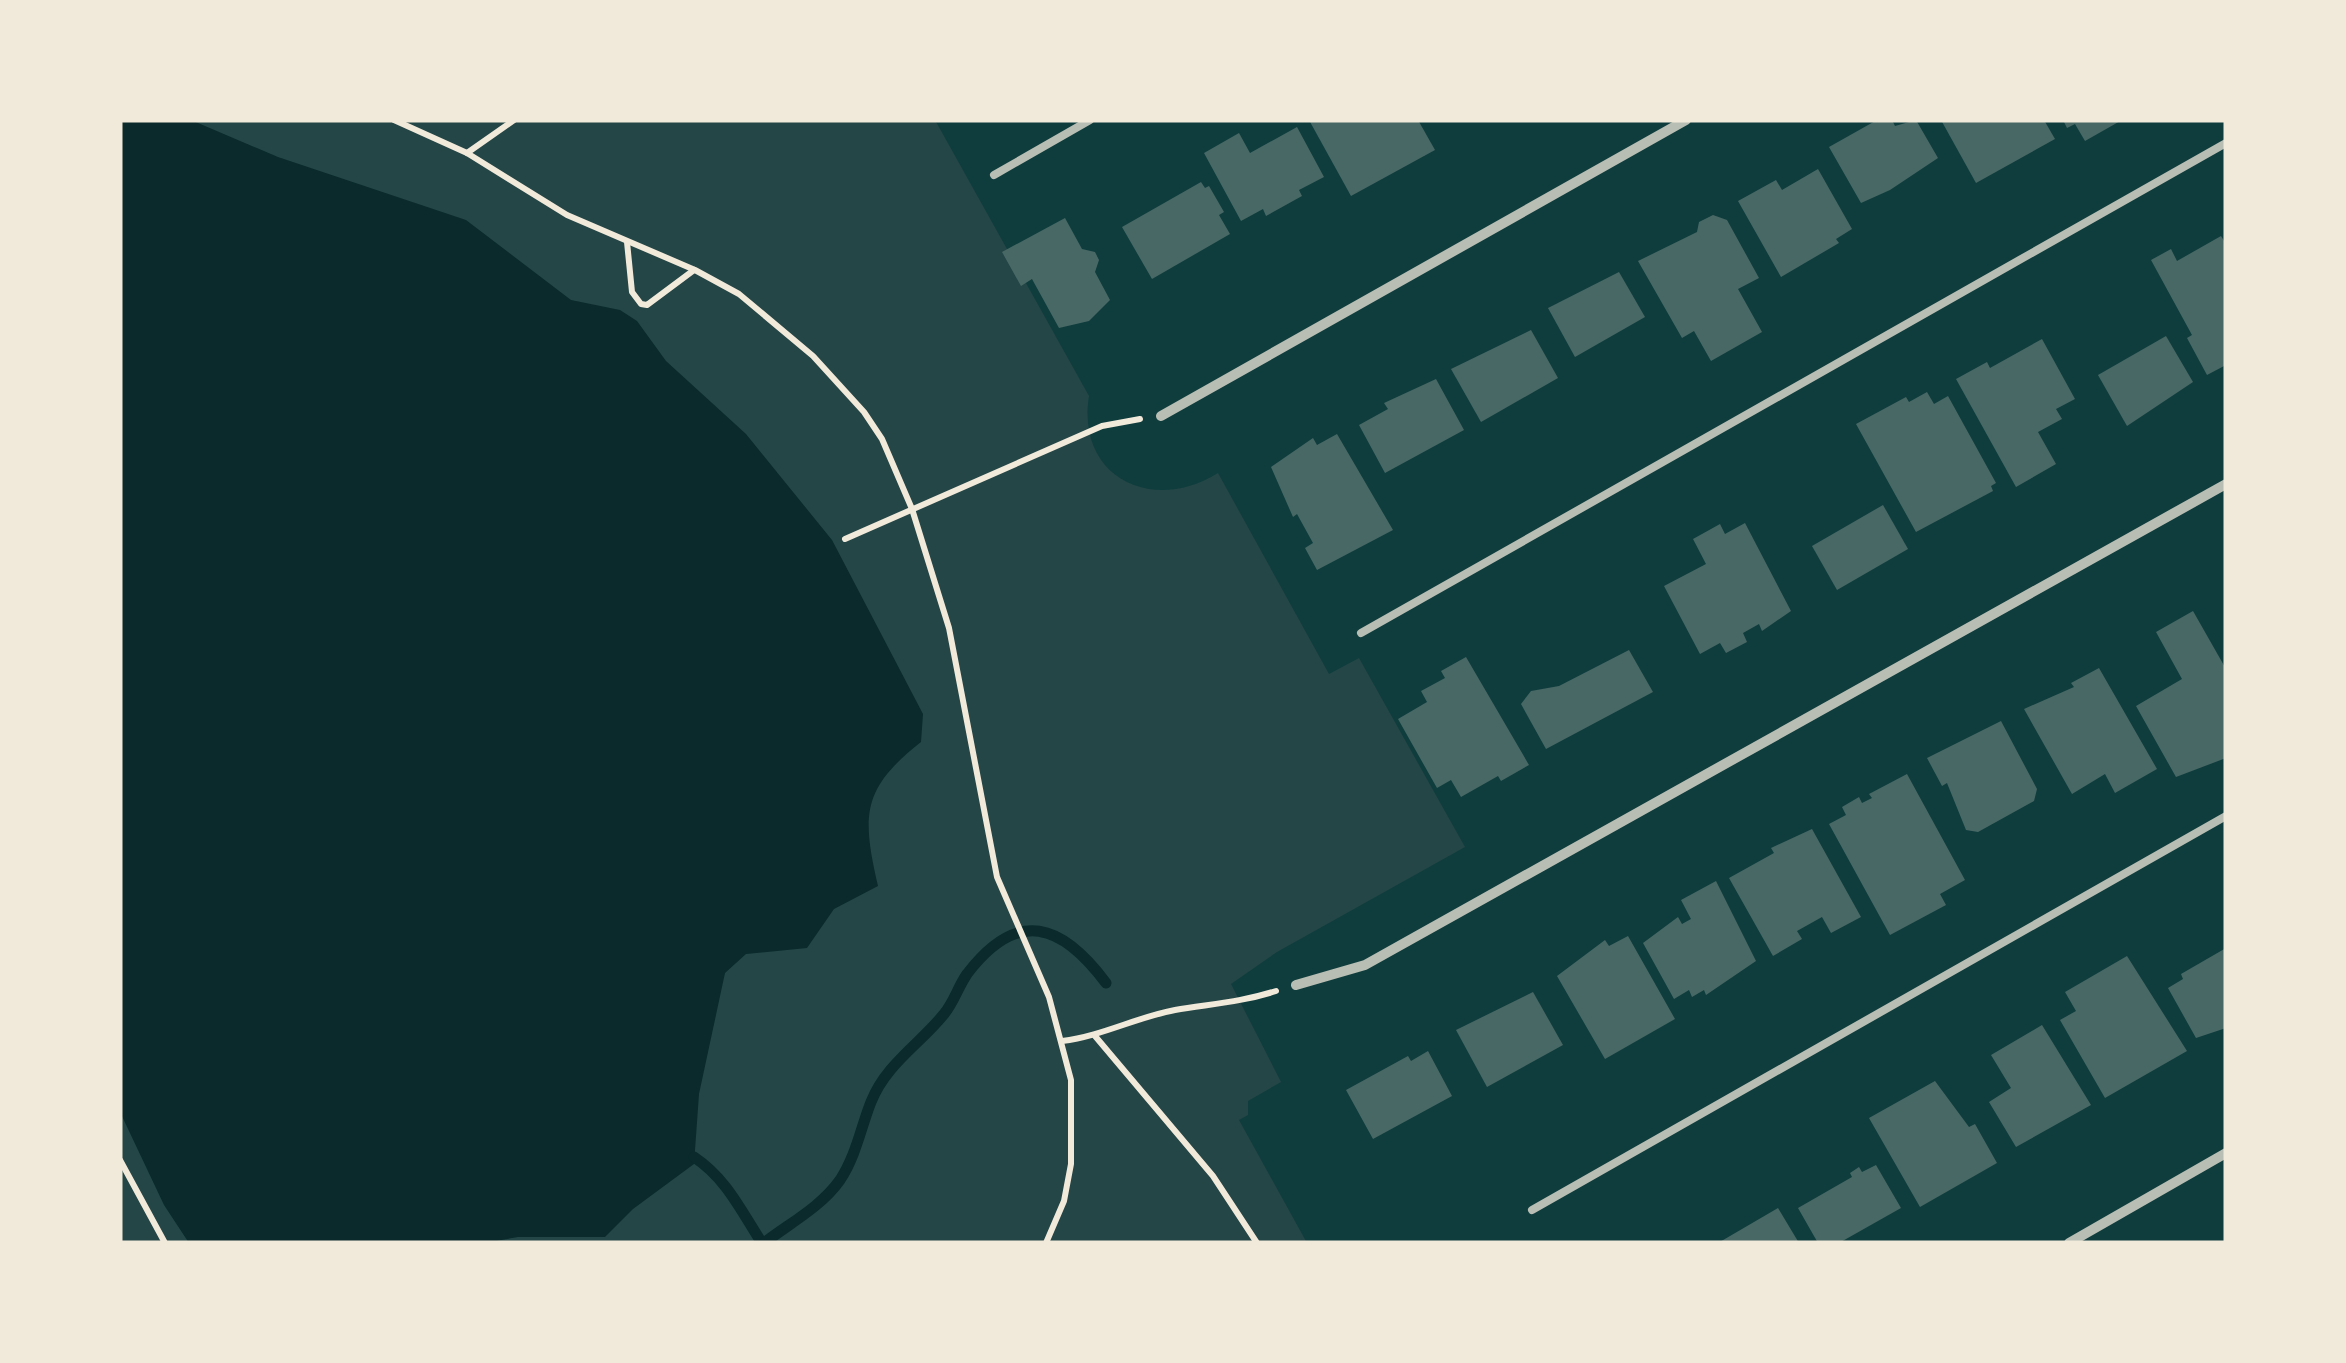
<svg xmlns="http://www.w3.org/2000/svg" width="2346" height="1363" font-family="'Sofia Sans Condensed',sans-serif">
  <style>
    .green { fill: #244646 }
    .water { fill: #0a2a2b }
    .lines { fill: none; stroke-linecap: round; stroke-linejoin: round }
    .stream { stroke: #0a2a2b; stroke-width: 11 }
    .building { fill: #486865 }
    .path { stroke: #f1e9da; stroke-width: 6 }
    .service { stroke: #b8beb3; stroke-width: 8 }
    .minor { stroke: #b8beb3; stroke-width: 10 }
  </style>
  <rect width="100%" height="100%" fill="#0f3d3e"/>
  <path class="green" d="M120,120H935L1089,396C1076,478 1153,514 1218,473L1329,674L1359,658L1465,847L1277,952L1231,984L1281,1082L1248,1101V1115L1239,1120L1307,1243H120Z"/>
  <path class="water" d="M120,120H191L278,157L466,220L571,300L620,310L637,321L666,361L746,434L832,540L923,714L921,742C861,789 862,816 878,886L834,909L807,948L746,954L725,973L699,1094L694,1164L633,1209L605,1237H518L485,1243H189L164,1205L120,1112Z"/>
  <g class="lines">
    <g class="stream">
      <path d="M694,1157C727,1179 741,1211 762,1243"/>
      <path d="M764,1243C790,1223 821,1207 840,1180C856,1156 861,1127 871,1102C886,1064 920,1044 944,1014C954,1002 958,987 967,974C1018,907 1062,924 1106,983"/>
    </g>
  </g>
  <g class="building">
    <path d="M1309,120H1418L1435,150L1351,196Z"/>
    <path d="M1877,120H1892L1895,126L1916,120L1938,158L1890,190L1861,203L1829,147Z"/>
    <path d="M1941,120H2044L2055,139L1976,183Z"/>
    <path d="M2063,120H2122L2085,141L2075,124L2067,128Z"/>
    <path d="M1297,127L1324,177L1299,190L1302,196L1266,216L1263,209L1241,221L1204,153L1239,133L1250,153Z"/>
    <path d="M1818,169L1852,229L1836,239L1839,243L1781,277L1738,201L1776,180L1782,190Z"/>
    <path d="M1201,182L1205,188L1209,186L1224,212L1219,215L1230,234L1152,279L1122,227Z"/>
    <path d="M1713,215L1727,220L1759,278L1738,289L1762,332L1711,361L1694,331L1682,338L1638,261L1697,232L1699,222Z"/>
    <path d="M1065,218L1082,249L1095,252L1099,260L1095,272L1110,300L1089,321L1059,328L1032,279L1021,286L1002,252Z"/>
    <path d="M2221,236L2226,244V365L2207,375L2187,338L2192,335L2151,260L2171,249L2177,261Z"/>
    <path d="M1619,272L1645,317L1575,357L1548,308Z"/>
    <path d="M1531,330L1558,378L1481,422L1451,369Z"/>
    <path d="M2166,336L2193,382L2127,426L2098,375Z"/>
    <path d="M2042,339L2075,399L2056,409L2062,419L2038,432L2056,464L2016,487L1956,379L1987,362L1990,368Z"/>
    <path d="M1436,379L1464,430L1385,473L1359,425L1388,409L1384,403Z"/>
    <path d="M1927,392L1934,404L1948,396L1996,483L1991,486L1993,491L1916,532L1856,424L1906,397L1909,402Z"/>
    <path d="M1337,434L1393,530L1317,570L1305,548L1313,543L1297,514L1293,517L1271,467L1313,438L1317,445Z"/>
    <path d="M1883,505L1908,549L1837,590L1812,546Z"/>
    <path d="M1745,523L1791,611L1762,631L1759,624L1743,633L1747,642L1726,653L1720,643L1700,654L1664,586L1706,564L1693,539L1720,524L1725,534Z"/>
    <path d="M2193,611L2226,669V758L2176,777L2136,706L2182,679L2156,632Z"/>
    <path d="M1629,650L1653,692L1546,749L1521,704L1531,691L1559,686Z"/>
    <path d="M1466,657L1529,765L1501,781L1498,776L1461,797L1451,780L1437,788L1398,719L1427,702L1421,691L1445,678L1441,671Z"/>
    <path d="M2099,668L2157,769L2115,793L2105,774L2072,794L2024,709L2074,687L2071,683Z"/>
    <path d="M2001,721L2037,789L2034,801L1978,832L1966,830L1947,783L1942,786L1927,758Z"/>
    <path d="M1907,774L1965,880L1940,894L1946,905L1890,935L1829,824L1846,815L1842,807L1859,797L1862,803L1872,798L1869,794Z"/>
    <path d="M1812,829L1861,917L1831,933L1822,917L1797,931L1802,939L1773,956L1729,878L1774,853L1771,848Z"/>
    <path d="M1716,881L1756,961L1706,995L1704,990L1692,997L1689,990L1674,999L1643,943L1678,917L1682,924L1691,919L1681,900Z"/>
    <path d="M1628,936L1675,1019L1605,1059L1557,976L1605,940L1609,946Z"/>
    <path d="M2226,948V1028L2196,1038L2168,988L2183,979L2181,974Z"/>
    <path d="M2127,956L2187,1051L2105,1098L2060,1020L2076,1011L2065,992Z"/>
    <path d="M1533,992L1563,1045L1487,1087L1456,1030Z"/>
    <path d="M2042,1025L2091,1105L2016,1147L1989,1102L2011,1088L1991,1055Z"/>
    <path d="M1428,1051L1452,1096L1373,1139L1346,1090L1408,1056L1411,1061Z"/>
    <path d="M1935,1081L1969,1127L1975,1124L1997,1163L1920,1207L1869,1118Z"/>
    <path d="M1876,1165L1901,1208L1839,1243H1818L1798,1208L1852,1177L1850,1173L1859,1167L1862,1172Z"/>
    <path d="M1778,1208L1799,1243H1718Z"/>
  </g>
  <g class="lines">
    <g class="path">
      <path d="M394,120L467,153L567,215L695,270L739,294L813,356L864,412L882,439L912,509L949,628L997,877L1049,997L1071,1080V1164L1064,1201L1046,1243"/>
      <path d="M467,153L514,120"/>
      <path d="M627,242L632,292L641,304L647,305L694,270"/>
      <path d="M845,539L1102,426L1140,419"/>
      <path d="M1095,1036L1213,1176L1257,1243"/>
      <path d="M1062,1041C1102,1036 1137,1017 1175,1010C1210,1004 1242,1002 1276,991"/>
      <path d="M120,1160L165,1243"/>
    </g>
    <g class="service">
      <path d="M994,175L1090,120"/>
      <path d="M1361,633L2226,143"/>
      <path d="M1532,1210L2226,816"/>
    </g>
    <g class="minor">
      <path d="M1161,416L1686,120"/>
      <path d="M1296,985L1365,965L2226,484"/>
      <path d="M2069,1243L2226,1153"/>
    </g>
  </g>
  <rect width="2346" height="1363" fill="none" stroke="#f1e9da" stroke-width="245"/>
</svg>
